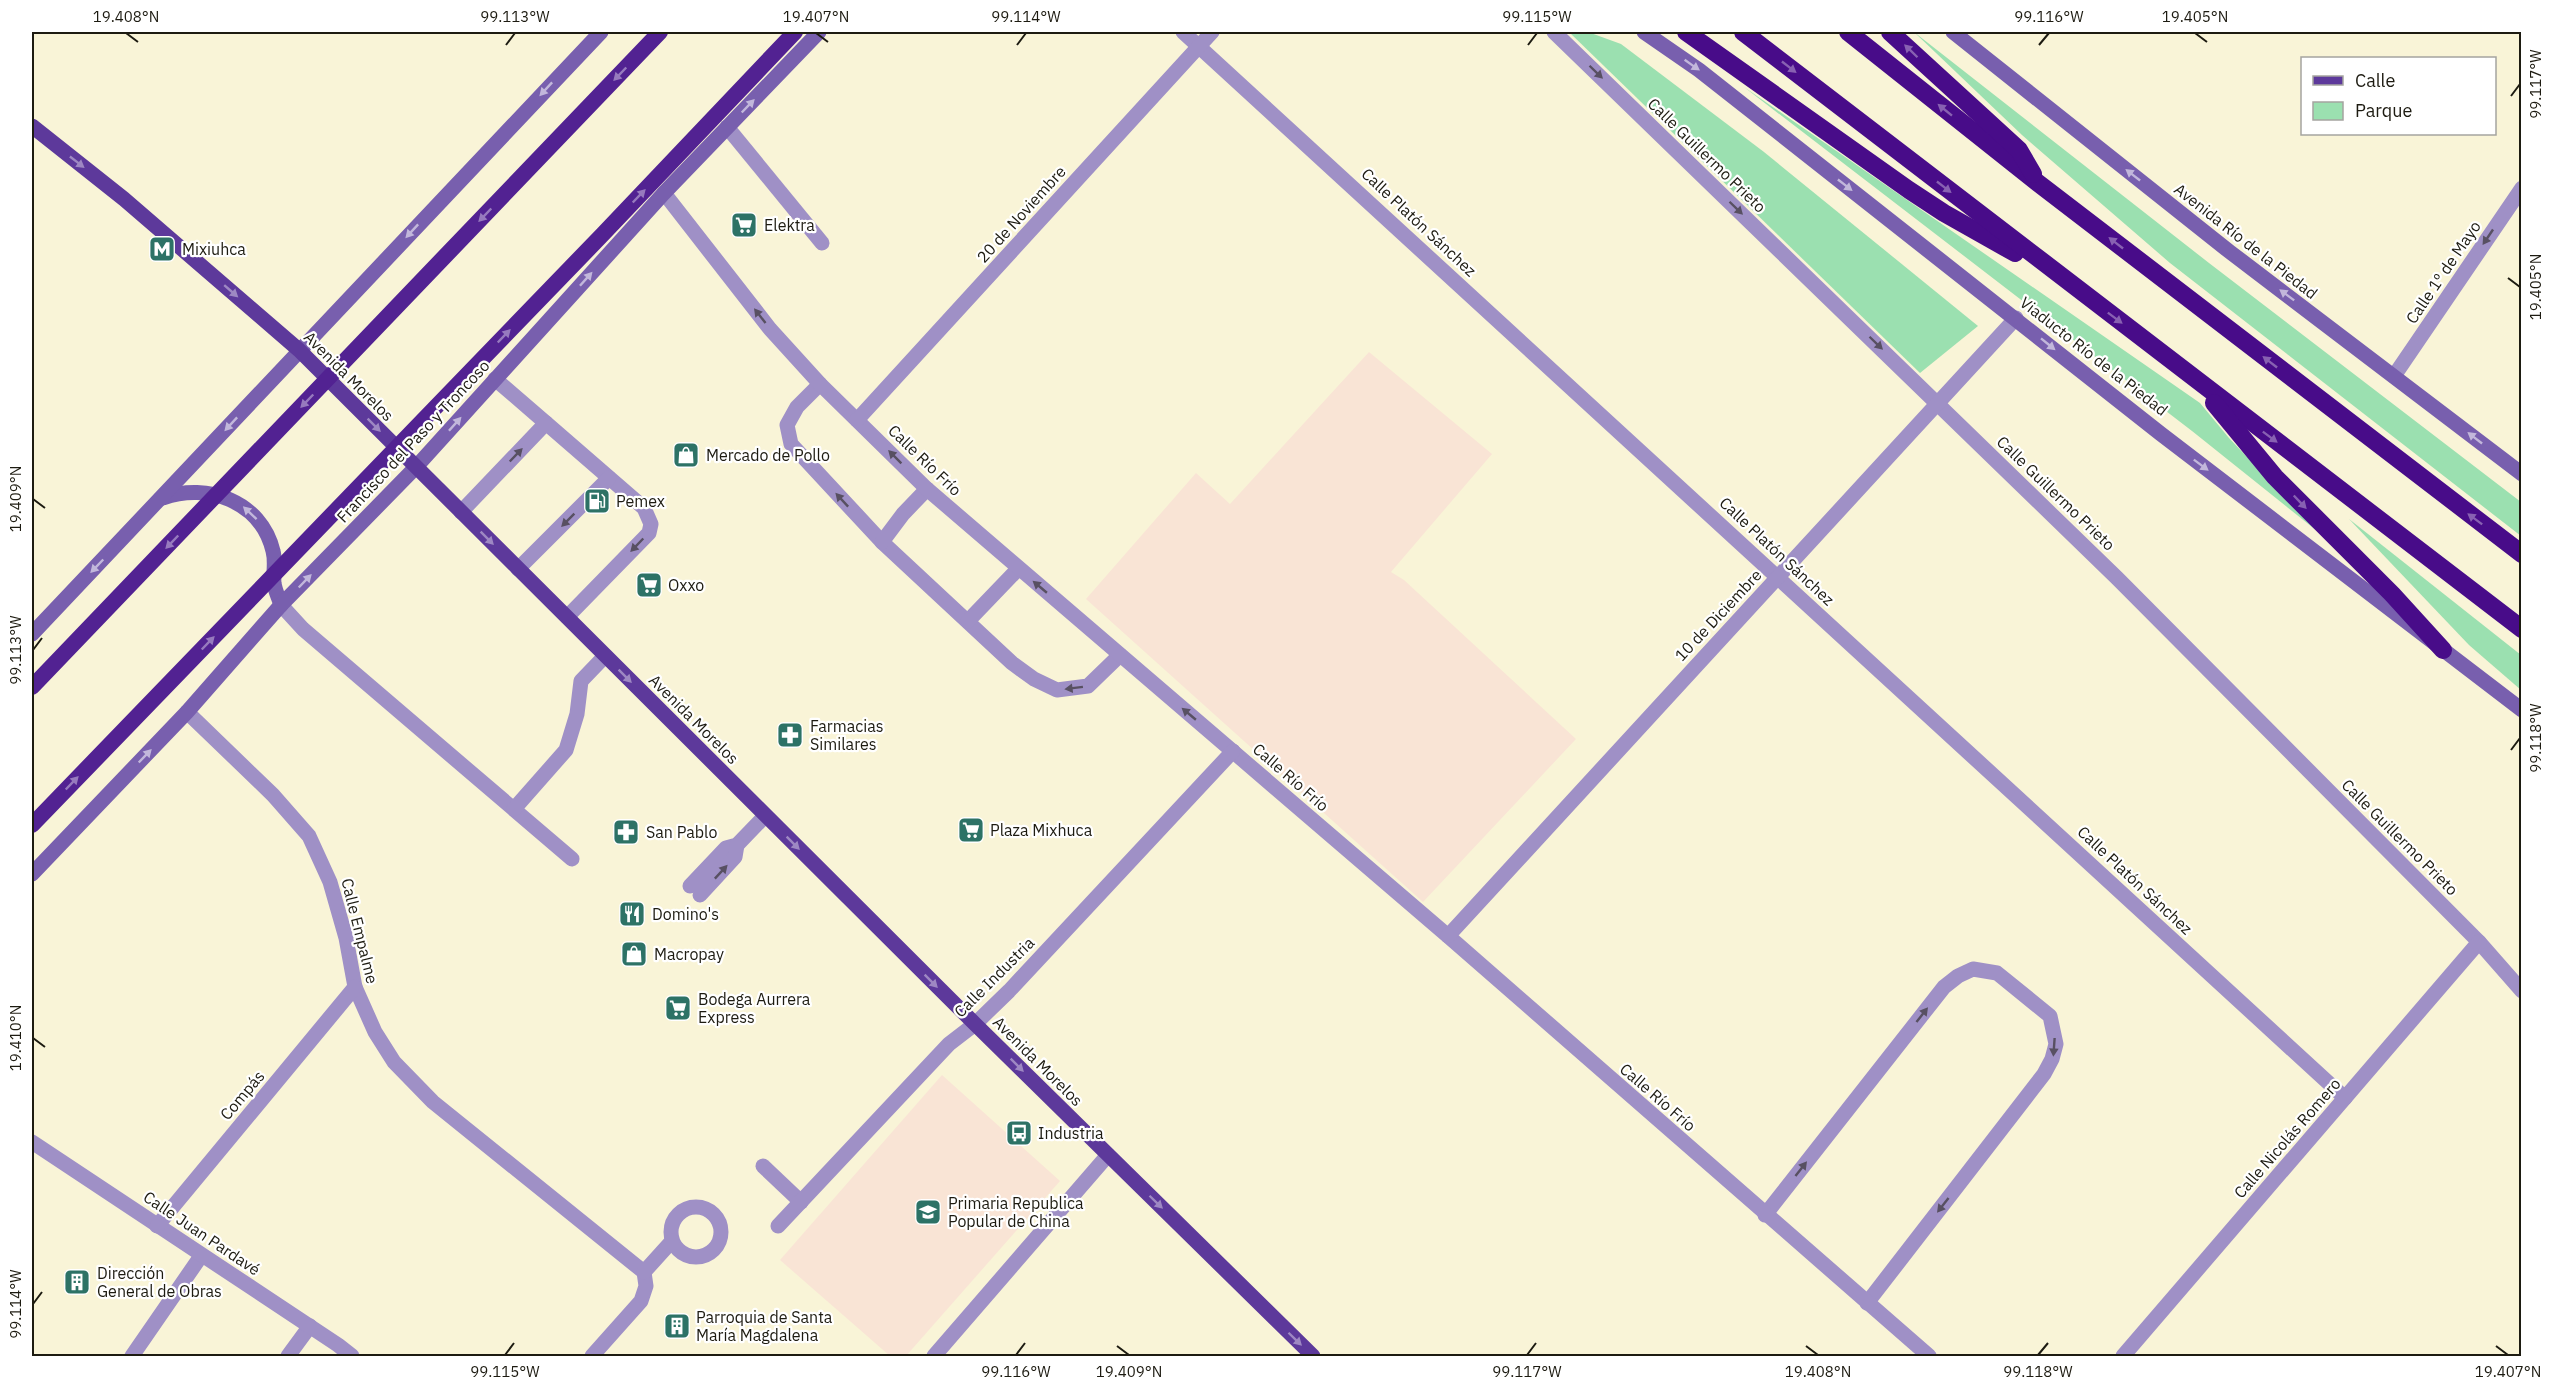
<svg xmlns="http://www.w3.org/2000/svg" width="2553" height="1388" font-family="'IBM Plex Sans',sans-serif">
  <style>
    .education { fill: #f9e4d5 }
    .green { fill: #9be0b0 }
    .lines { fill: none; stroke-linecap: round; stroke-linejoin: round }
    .service { stroke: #9f90c6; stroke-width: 15 }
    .minor { stroke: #9f90c6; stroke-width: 15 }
    .secondary { stroke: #785fae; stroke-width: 15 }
    .primary { stroke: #5d399b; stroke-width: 15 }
    .motorway { stroke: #480c89; stroke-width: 18 }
    .trunk-bridge { stroke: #522292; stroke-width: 16 }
    .oneway { fill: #8861b2 }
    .oneway2 { fill: #c2b7db }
    .oneway3 { fill: #585062 }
    .oneway4 { fill: #977abe }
    .oneway5 { fill: #9e88c3 }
    .ticks { fill: none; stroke: #1d1b11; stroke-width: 2 }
    .labels { text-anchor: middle; stroke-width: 4.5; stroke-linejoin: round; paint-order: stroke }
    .street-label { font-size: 16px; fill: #1d1b11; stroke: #fff }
    .poi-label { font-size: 16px; fill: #1d1b11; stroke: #fff; text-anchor: start }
    .neatline { fill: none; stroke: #1d1b11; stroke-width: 2 }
    .ticks-label { font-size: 15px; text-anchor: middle; fill: #1d1b11 }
  </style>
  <rect width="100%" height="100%" fill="#f9f4d7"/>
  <g class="education">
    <path d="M1369,352L1492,454L1391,572L1404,580L1576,739L1423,902L1086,599L1196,473L1230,504Z"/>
    <path d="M942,1075L1060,1181L906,1356H890L780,1260Z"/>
  </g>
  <g class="green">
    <path d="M1569,32H1588L1621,44L1764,152L1978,326L1920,373Z"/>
    <path d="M1914,32L2209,263L2521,502V536L2170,263L2022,135Z"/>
    <path d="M1744,87L2200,403L2229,438L2317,531L2192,431Z"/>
    <path d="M2349,519L2521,655V690L2469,645Z"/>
  </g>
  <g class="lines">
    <g class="service">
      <path d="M727,127L822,243"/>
      <path d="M495,379L546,423"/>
      <path d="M820,384L797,407L787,425L791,444L882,542L1012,663L1034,679L1057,690L1088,686L1120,655"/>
      <path d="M461,512L546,423L644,508L651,524L649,533L567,617"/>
      <path d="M882,542L903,514L927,489"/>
      <path d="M518,569L609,478"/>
      <path d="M281,605L303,629L572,859"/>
      <path d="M968,621L1018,569"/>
      <path d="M514,809L566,750L577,714L581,681L605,656"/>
      <path d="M690,886L726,848L737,845L765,816"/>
      <path d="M700,895L735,857L737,845"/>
      <path d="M1765,1215L1944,987L1958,976L1973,969L1997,973L2050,1016L2056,1044L2052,1059L2044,1074L1867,1303"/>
      <path d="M132,1356L201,1256"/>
      <path d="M288,1356L310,1326"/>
    </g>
    <g class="minor">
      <path d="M1183,32L2345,1098"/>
      <path d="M1554,32L2117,578L2479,942L2522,991"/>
      <path d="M664,193L770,329L820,384L927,489L1448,936L1929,1356"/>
      <path d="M2394,376L2522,188"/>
      <path d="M857,420L1212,32"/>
      <path d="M187,712L273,795L309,836L330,882L346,938L355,987L375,1032L394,1062L433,1102L644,1272L646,1286L641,1301L592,1356"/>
      <path d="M1448,936L2016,318"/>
      <path d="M32,1142L338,1345L352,1356"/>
      <path d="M763,1166L801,1202"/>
      <circle cx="696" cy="1232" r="25"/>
      <path d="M157,1226L355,987"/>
      <path d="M778,1226L949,1044L975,1024L1009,991L1233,751"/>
      <path d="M644,1272L672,1241"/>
      <path d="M934,1356L1108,1155"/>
      <path d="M2123,1356L2479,942"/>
    </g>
    <g class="secondary">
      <path d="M1644,32L1699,70L2161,434L2522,710"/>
      <path d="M1953,32L2230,252L2522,474"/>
      <path d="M163,498C207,482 261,501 273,551C276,562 273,573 274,583C275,591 279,598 281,605"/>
      <path d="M32,634L601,32"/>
      <path d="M32,874L187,712L281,605L416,467L664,193L819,32"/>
    </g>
    <path class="primary" d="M32,126L124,199L299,350L975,1024L1313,1356"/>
    <g class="motorway">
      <path d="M1686,32L1909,190L1944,213L2015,253"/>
      <path d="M1743,32L2522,629"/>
      <path d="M1848,32L2038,183L2522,554"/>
      <path d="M1890,32L2019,150L2033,174"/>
      <path d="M2214,403L2275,477L2392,594L2443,650"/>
    </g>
    <g class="trunk-bridge">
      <path d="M32,687L660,32"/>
      <path d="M32,825L603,234L795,32"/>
    </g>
  </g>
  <defs><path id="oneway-solid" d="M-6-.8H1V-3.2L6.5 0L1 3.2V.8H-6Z" transform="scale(1.5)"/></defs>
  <g class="oneway">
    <use href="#oneway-solid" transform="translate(1911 51) rotate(-136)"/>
    <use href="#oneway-solid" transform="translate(1789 67) rotate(38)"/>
    <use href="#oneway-solid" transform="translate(1945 110) rotate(-141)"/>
    <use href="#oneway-solid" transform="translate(1944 187) rotate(38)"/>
    <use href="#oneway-solid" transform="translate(2116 243) rotate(-142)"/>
    <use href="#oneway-solid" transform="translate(2115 318) rotate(37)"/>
    <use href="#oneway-solid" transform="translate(2270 362) rotate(-142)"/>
    <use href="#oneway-solid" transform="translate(2270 437) rotate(37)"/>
    <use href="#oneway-solid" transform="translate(2300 502) rotate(46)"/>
    <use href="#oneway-solid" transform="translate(2475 519) rotate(-143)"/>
  </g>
  <g class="oneway2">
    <use href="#oneway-solid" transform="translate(1692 65) rotate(35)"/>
    <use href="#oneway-solid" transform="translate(546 89) rotate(133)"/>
    <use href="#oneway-solid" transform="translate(748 106) rotate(-46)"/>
    <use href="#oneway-solid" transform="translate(2133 175) rotate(-142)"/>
    <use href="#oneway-solid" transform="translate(1845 185) rotate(38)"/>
    <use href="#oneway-solid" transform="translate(412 231) rotate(133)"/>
    <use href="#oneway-solid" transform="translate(586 279) rotate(-48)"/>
    <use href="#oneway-solid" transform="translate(2287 295) rotate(-143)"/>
    <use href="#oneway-solid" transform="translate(2048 344) rotate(39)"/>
    <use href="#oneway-solid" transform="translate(231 424) rotate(133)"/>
    <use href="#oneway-solid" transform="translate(455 424) rotate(-48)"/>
    <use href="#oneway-solid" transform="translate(2475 438) rotate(-142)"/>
    <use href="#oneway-solid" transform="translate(2201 465) rotate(37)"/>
    <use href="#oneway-solid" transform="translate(250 513) rotate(-137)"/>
    <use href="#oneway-solid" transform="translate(97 566) rotate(134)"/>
    <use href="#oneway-solid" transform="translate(305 581) rotate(-46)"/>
    <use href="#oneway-solid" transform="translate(145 756) rotate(-46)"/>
  </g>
  <g class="oneway3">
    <use href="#oneway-solid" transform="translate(1596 72) rotate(44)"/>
    <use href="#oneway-solid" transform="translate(1736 208) rotate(44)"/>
    <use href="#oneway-solid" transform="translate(2488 237) rotate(124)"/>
    <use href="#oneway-solid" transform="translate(760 316) rotate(-128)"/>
    <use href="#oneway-solid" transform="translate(1876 343) rotate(44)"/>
    <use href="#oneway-solid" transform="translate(516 455) rotate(-46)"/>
    <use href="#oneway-solid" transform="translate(895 457) rotate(-135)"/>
    <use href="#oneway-solid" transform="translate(842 500) rotate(-133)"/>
    <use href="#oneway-solid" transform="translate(568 520) rotate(135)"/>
    <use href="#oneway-solid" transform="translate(637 545) rotate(134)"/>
    <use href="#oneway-solid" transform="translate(1040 587) rotate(-140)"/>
    <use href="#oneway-solid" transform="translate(1074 688) rotate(173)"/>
    <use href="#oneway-solid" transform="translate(1189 714) rotate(-140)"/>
    <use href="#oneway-solid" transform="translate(721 872) rotate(-47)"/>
    <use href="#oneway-solid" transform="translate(1922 1015) rotate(-52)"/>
    <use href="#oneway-solid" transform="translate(2054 1047) rotate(94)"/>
    <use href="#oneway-solid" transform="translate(1801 1169) rotate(-52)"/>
    <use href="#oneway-solid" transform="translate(1943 1205) rotate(128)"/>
  </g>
  <g class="oneway4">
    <use href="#oneway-solid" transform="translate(620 74) rotate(134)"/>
    <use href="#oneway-solid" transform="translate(639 196) rotate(-46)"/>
    <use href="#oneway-solid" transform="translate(485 215) rotate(134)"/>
    <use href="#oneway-solid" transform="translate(504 336) rotate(-46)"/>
    <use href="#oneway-solid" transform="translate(307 401) rotate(134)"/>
    <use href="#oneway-solid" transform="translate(172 542) rotate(134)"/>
    <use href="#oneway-solid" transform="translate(208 643) rotate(-46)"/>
    <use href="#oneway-solid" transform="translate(72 783) rotate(-46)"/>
  </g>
  <g class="oneway5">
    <use href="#oneway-solid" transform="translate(77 162) rotate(38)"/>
    <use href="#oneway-solid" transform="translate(231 291) rotate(41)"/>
    <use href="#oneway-solid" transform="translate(374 425) rotate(45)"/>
    <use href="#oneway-solid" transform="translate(487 538) rotate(45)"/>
    <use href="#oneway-solid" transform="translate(625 676) rotate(45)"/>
    <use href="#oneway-solid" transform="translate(793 843) rotate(45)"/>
    <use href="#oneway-solid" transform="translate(931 981) rotate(45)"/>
    <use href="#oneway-solid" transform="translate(1017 1065) rotate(45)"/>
    <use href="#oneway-solid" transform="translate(1156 1202) rotate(44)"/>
    <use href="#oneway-solid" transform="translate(1295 1339) rotate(44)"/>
  </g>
  <path class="ticks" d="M126,33L138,42M816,33L828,42M2195,33L2207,42M506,45L515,33M1017,45L1026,33M1528,45L1537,33M2039,45L2049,33M2511,96L2520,84M2508,278L2520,287M33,499L45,508M33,650L42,638M2511,750L2520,738M33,1038L45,1047M33,1304L42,1292M1117,1346L1129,1355M1806,1346L1818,1355M2496,1346L2508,1355M505,1355L514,1343M1016,1355L1025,1343M1527,1355L1536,1343M2038,1355L2048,1343"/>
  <defs>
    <symbol id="supermarket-square" viewBox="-11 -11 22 22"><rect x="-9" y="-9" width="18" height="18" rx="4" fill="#2d7266" stroke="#fff"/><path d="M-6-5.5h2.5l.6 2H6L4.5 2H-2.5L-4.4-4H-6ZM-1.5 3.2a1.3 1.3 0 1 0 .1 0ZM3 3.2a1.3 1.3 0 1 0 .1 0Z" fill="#fff"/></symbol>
    <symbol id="metro-square" viewBox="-11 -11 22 22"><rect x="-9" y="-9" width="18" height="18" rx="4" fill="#2d7266" stroke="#fff"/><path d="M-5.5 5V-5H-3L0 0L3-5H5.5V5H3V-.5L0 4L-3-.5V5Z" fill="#fff"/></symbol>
    <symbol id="shop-square" viewBox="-11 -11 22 22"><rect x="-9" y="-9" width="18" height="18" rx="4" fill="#2d7266" stroke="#fff"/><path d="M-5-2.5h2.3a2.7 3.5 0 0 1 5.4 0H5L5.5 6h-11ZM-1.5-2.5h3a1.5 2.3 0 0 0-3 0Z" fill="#fff"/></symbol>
    <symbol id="fuel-square" viewBox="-11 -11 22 22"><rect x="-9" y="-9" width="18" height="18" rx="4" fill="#2d7266" stroke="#fff"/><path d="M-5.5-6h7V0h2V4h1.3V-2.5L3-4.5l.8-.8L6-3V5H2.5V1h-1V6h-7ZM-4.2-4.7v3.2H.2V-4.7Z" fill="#fff"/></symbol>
    <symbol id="pharmacy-square" viewBox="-11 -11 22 22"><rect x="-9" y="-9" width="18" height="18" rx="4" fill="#2d7266" stroke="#fff"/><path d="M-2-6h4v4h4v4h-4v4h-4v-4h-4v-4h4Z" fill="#fff"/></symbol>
    <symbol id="restaurant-square" viewBox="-11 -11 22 22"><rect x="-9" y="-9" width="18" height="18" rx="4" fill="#2d7266" stroke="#fff"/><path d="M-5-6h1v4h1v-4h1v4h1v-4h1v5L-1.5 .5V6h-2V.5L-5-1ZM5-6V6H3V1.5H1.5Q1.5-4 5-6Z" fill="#fff"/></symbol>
    <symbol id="bus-square" viewBox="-11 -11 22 22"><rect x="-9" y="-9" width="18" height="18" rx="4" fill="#2d7266" stroke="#fff"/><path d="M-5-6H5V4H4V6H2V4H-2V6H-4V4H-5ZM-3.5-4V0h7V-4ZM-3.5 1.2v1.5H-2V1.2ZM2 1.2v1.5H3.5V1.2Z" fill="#fff"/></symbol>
    <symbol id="school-square" viewBox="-11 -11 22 22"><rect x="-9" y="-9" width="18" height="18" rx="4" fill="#2d7266" stroke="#fff"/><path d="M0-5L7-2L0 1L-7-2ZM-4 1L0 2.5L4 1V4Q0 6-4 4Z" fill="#fff"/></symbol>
    <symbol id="building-square" viewBox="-11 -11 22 22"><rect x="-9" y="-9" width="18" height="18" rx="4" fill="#2d7266" stroke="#fff"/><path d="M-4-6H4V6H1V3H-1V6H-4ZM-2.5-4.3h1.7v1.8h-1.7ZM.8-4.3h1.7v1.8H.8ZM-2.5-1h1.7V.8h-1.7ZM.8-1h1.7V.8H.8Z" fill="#fff"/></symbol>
  </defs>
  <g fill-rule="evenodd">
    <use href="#supermarket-square" x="729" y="210" width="30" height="30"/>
    <use href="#metro-square" x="147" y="234" width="30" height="30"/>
    <use href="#shop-square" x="671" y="440" width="30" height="30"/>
    <use href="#fuel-square" x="582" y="486" width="30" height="30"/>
    <use href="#supermarket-square" x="634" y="570" width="30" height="30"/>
    <use href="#pharmacy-square" x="775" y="720" width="30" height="30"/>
    <use href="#supermarket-square" x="956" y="815" width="30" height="30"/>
    <use href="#pharmacy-square" x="611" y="817" width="30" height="30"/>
    <use href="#restaurant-square" x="617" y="899" width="30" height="30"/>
    <use href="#shop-square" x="619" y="939" width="30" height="30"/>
    <use href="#supermarket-square" x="663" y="993" width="30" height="30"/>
    <use href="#bus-square" x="1004" y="1118" width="30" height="30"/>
    <use href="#school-square" x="913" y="1197" width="30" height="30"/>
    <use href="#building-square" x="62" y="1267" width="30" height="30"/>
    <use href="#building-square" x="662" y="1311" width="30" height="30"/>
  </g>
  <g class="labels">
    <g class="street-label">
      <text transform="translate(1707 155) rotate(44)" y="6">Calle Guillermo Prieto</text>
      <text transform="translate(1021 214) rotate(-48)" y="6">20 de Noviembre</text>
      <text transform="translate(1419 222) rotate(43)" y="6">Calle Platón Sánchez</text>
      <text transform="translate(2246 241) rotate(38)" y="6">Avenida Río de la Piedad</text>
      <text transform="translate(2443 272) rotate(-56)" y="6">Calle 1º de Mayo</text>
      <text transform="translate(2094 356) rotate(38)" y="6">Viaducto Río de la Piedad</text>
      <text transform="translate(349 376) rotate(45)" y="6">Avenida Morelos</text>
      <text transform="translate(413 441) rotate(-47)" y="6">Francisco del Paso y Troncoso</text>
      <text transform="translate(925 460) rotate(44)" y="6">Calle Río Frío</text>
      <text transform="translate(2056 493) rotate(44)" y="6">Calle Guillermo Prieto</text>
      <text transform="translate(1777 551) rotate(43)" y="6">Calle Platón Sánchez</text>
      <text transform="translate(1718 615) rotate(-47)" y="6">10 de Diciembre</text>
      <text transform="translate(694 719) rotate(45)" y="6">Avenida Morelos</text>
      <text transform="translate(1291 777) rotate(41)" y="6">Calle Río Frío</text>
      <text transform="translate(2400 837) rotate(45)" y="6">Calle Guillermo Prieto</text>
      <text transform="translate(2135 880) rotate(43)" y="6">Calle Platón Sánchez</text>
      <text transform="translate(360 931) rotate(76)" y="6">Calle Empalme</text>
      <text transform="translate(994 977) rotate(-45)" y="6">Calle Industria</text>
      <text transform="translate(1038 1061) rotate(45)" y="6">Avenida Morelos</text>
      <text transform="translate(242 1095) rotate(-50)" y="6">Compás</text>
      <text transform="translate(1658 1097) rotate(41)" y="6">Calle Río Frío</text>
      <text transform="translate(2287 1138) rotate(-49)" y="6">Calle Nicolás Romero</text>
      <text transform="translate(202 1233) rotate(34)" y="6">Calle Juan Pardavé</text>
    </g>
    <g class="poi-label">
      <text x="764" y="231">Elektra</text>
      <text x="182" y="255">Mixiuhca</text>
      <text x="706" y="461">Mercado de Pollo</text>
      <text x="616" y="507">Pemex</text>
      <text x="668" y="591">Oxxo</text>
      <text x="810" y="732">Farmacias<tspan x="810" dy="18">Similares</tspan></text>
      <text x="990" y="836">Plaza Mixhuca</text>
      <text x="646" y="838">San Pablo</text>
      <text x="652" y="920">Domino's</text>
      <text x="654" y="960">Macropay</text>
      <text x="698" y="1005">Bodega Aurrera<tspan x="698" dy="18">Express</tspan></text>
      <text x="1038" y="1139">Industria</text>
      <text x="948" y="1209">Primaria Republica<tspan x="948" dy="18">Popular de China</tspan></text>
      <text x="97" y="1279">Dirección<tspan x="97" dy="18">General de Obras</tspan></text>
      <text x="696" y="1323">Parroquia de Santa<tspan x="696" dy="18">María Magdalena</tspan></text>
    </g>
  </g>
  <rect width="2553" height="1388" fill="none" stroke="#ffffff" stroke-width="66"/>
  <rect x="2301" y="57" width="195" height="78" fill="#ffffff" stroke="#a5a4a0" stroke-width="1.5"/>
  <rect x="2313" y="76" width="30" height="9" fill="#5d399b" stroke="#a5a4a0" stroke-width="1.5"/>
  <text x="2355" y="87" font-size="18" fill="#1d1b11">Calle</text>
  <rect x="2313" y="102" width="30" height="18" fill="#9be0b0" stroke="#a5a4a0" stroke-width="1.5"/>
  <text x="2355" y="117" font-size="18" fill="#1d1b11">Parque</text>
  <rect x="33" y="33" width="2487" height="1322" class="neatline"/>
  <g class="ticks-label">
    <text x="126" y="22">19.408°N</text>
    <text x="515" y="22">99.113°W</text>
    <text x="816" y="22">19.407°N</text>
    <text x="1026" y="22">99.114°W</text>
    <text x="1537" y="22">99.115°W</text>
    <text x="2049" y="22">99.116°W</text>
    <text x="2195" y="22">19.405°N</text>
    <text transform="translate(2536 84) rotate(-90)" y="5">99.117°W</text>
    <text transform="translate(2536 287) rotate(-90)" y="5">19.405°N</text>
    <text transform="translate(16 499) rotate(-90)" y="5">19.409°N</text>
    <text transform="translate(16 650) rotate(-90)" y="5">99.113°W</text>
    <text transform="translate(2536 738) rotate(-90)" y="5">99.118°W</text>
    <text transform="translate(16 1038) rotate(-90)" y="5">19.410°N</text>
    <text transform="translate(16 1304) rotate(-90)" y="5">99.114°W</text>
    <text x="505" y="1377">99.115°W</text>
    <text x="1016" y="1377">99.116°W</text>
    <text x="1129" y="1377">19.409°N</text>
    <text x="1527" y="1377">99.117°W</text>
    <text x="1818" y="1377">19.408°N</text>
    <text x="2038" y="1377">99.118°W</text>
    <text x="2508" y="1377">19.407°N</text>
  </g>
</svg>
